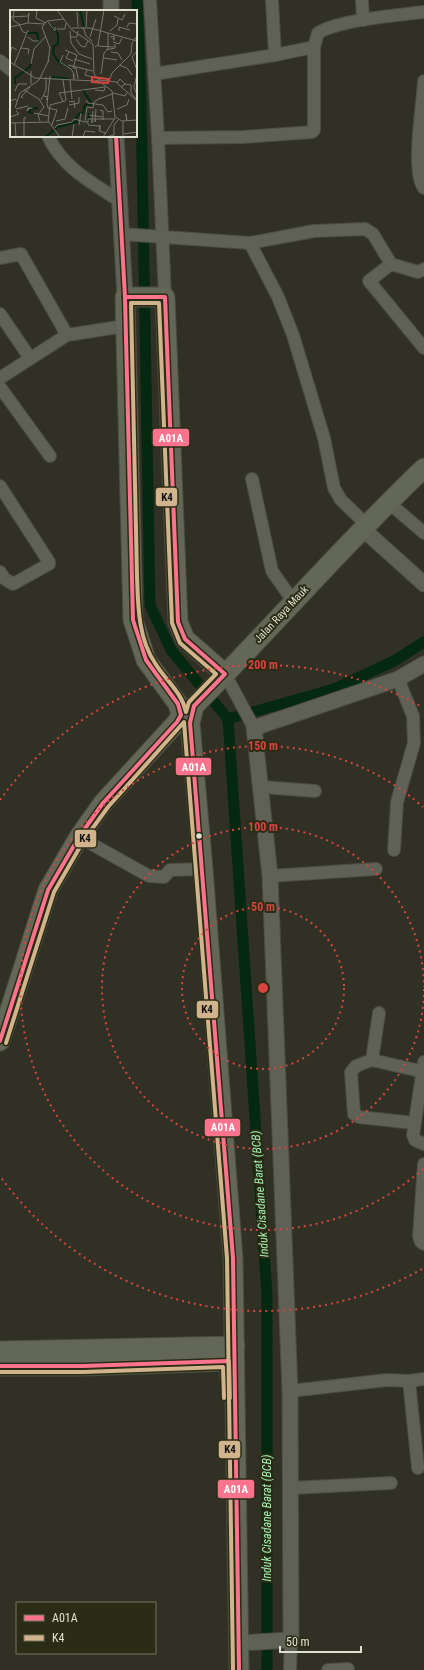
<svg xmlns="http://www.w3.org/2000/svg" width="424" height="1670" font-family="'Roboto Condensed',sans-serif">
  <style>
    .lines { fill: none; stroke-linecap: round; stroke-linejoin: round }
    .canal { stroke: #052910; stroke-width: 11 }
    .minor-casing { stroke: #4c4c41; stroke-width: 14 }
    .tertiary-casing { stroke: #4c4c41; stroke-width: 17 }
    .primary-casing { stroke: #4c4c41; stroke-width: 21 }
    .minor { stroke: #5f6056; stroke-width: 12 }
    .tertiary { stroke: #5f6056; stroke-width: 15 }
    .primary { stroke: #636758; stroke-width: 19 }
    .bus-1-casing { stroke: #2b2c15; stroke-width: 7 }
    .bus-2-casing { stroke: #2b2c15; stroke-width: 7 }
    .bus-1 { stroke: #fc738d; stroke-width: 4 }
    .bus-2 { stroke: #d2b48c; stroke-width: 4 }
    .ring { fill: none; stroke: #d84442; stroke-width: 2; stroke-dasharray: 2 4 }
    .bus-dot { fill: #e0e1d3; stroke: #2b2c15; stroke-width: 1.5 }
    .labels { text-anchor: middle; stroke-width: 4; stroke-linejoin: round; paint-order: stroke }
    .street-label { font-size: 11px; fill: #e0e1d3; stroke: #2b2c15 }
    .water-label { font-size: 12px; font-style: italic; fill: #a3efb4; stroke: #2b2c15 }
    .inset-river { fill: none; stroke: #052910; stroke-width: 2 }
    .inset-road { fill: none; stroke: #76776a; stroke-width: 1 }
    .view { fill: #d84442; fill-opacity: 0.15; stroke: #d84442; stroke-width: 2 }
    .inset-edge { fill: none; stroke: #e0e1d3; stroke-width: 2 }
    .centre { fill: #d84442; stroke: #2b2c15; stroke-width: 2 }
    .ring-label { font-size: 12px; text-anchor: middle; font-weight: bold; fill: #d84442; stroke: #2b2c15; stroke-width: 4; stroke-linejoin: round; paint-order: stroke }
    .line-badge { stroke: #2b2c15; stroke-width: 1.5 }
    .badge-label { font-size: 11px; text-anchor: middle; font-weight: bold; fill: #fff }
    .pale-badge-label { font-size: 11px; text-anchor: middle; font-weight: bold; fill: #111 }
  </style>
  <rect width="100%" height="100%" fill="#303124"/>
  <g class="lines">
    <g class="canal">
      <path d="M137,0L141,101L150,605L171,650L228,719"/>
      <path d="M228,719L267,1295V1670"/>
      <path d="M228,719L334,689L394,661L424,642"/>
    </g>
    <defs>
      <g id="minor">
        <path d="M150,0L158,138L165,297"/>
        <path d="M272,0L275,55"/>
        <path d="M362,0L363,20"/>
        <path d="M0,61L11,70"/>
        <path d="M154,74L275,55L314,47"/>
        <path d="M424,81C423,103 411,173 424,188"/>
        <path d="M48,136C62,167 92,183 120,201"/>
        <path d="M158,138L243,137L312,132L314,130V47L318,33C339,20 398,15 424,12"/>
        <path d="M121,234L250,243L314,231L365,229L373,234L391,264L369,281L424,348"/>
        <path d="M250,243L278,297L293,335L324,438L334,488L341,500L367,525"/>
        <path d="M0,258L21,254L67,335"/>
        <path d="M391,264L418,272L424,269"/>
        <path d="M0,314L30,358"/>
        <path d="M0,378L67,335L125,326"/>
        <path d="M0,387L50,456"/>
        <path d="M252,479L272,571L293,601"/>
        <path d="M0,486L49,562V564L13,584L5,579L0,572"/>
        <path d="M388,502L424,533"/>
        <path d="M225,674L254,728"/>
        <path d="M262,787L315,791"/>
        <path d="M79,837L149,876L164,877L170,870L203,869"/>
        <path d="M394,850L397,802L414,743L413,716L398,679"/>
        <path d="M270,876L376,869"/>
        <path d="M372,1060L356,1066L351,1072L354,1114L359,1117L414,1123"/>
        <path d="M372,1060L424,1072"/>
        <path d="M372,1060L379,1013"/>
        <path d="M424,1062L413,1135L415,1140L424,1144"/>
        <path d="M424,1164L419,1236L421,1242L424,1244"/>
        <path d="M409,1381L418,1468"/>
        <path d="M290,1391L387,1380L409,1381L424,1379"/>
        <path d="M290,1488L391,1483"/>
        <path d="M290,1670L291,1640"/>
        <path d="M328,1670L348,1669"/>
      </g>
      <g id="tertiary">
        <path d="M111,11V0"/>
        <path d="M116,136L125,297"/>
        <path d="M363,529L424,584"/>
        <path d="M239,1643L291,1640L290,1391L270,876L254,728L398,679L424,664"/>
      </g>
      <g id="primary">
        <path d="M0,1041L48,890L79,837L103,803L177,722L181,715L178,704L146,660L133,620L125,297H165L178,622L185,639L225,674"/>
        <path d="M0,1351L235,1346"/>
        <path d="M0,1366H83L229,1361L230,1380"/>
        <path d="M239,1670L233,1258L203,869L190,723L194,706C272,628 344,544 424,468"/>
      </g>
    </defs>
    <use href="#minor" class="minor-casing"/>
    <use href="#tertiary" class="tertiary-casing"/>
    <use href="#primary" class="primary-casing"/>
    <use href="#minor" class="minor"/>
    <use href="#tertiary" class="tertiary"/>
    <use href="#primary" class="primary"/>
    <defs>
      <g id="bus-1">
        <path d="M125,297H165L178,622L185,639L225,674L194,706L190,723L233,1258L239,1670"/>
        <path d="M0,1041L48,890L79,837L103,803L177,722L181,715L178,704L146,660L133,620L125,297L116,136"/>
        <path d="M0,1366H83L229,1361L230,1398"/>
      </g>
      <g id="bus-2">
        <path d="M131,303H159L172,623L180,643L216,674L189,702L186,712C182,692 165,680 155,663C138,638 138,605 137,576Z"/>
        <path d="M6,1043L54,892L84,840L108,807L184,722L227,1258L233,1670"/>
        <path d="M0,1372H83L223,1367L224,1398"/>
      </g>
    </defs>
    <use href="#bus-1" class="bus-1-casing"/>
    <use href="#bus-2" class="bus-2-casing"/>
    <use href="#bus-1" class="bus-1"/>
    <use href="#bus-2" class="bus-2"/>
  </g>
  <g class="ring">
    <circle cx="263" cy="988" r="81"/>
    <path d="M424 989A161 161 0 1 1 424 987"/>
    <path d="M423 1169A242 242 0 1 1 423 807"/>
    <path d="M422 1269A323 323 0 0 1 0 1176M0 800A323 323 0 0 1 422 707"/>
  </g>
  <circle class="bus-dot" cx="199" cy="836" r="3.5"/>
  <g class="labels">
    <g class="street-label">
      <text transform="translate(281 614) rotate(-47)" y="4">Jalan Raya Mauk</text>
    </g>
    <g class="water-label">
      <text transform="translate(260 1194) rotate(-94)" y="4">Induk Cisadane Barat (BCB)</text>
      <text transform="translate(267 1518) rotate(-90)" y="4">Induk Cisadane Barat (BCB)</text>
    </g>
  </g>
  <g transform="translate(10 10)">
    <rect width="127" height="127" fill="#303124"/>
    <path class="inset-river" d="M70,0L74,17M41,16L48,24V34L44,36L43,43L48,51L58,57M16,23H27L29,32M42,67L59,69M5,74V68L20,57L21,52M23,103L19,102L21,99L28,98M78,116L79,103M35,127L48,117L67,112L66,108L70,103H73L75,95L82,94L72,79"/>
    <path class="inset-road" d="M4,0L3,10L9,14L13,22L17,23M27,0L26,8L36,13M47,0L62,20L83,34L84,64L89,70L99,71M67,2L68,17M18,6L19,3L18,13M104,6L112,10L115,4M0,7L19,6M38,12L45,21V17M0,17L18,13L34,14M73,17L76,26L82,31M76,17L77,0M117,17L119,13L127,14M62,18H80L127,31M47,19H55L56,13M60,21L61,33L69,44L82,49M100,21L107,15L108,9M109,21V17L120,20M18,27L23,31H29M61,27H67L68,21M80,27L86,9M100,27L104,26L105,27H104V30H105L104,29H103V28M66,29L71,36L75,37L78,31M103,32L109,34L112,28M88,36L104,37M85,37L88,35L94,0M11,38L19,39L18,44M40,38L32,17L37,11L54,9M55,40L67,45M96,40L105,38V34M127,41L122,47L127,60M59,42L56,48L63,51M101,42L108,43L112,50M0,45L2,37L7,40M53,45L50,52L61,59L64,64V69L63,64M67,45L63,58H66L68,69M94,48L107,50M64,49L80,54M0,52L25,68L85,71M38,52L40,37M21,54L24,39L36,26M4,55L18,20M58,55L83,61M109,55L117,58L122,65M77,60L75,65L82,67M91,64L94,43L98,39V23M127,64L124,77L127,85M40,66L37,94L38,98L47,100M53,70L56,91M60,70L62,89M89,70L85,71H89L102,81L105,107L112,111L127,110M98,71L106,72L127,91M99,71L102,63L121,44L122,33L127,26M107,73L110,69L115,74M21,74V61M111,77L115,74L121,75V83L127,90M14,80L29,89L34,97M85,80L94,81L95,77M5,81L8,74H17M103,83L115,86L117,83M13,88L11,87L20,77M36,89L37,90V88L38,87L34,86L38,87M89,89L102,84M31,90L36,80V67M76,90L78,93L93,95L98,102L102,101M53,91L49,83L95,77M59,92L64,91L65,98M1,95L0,91L5,89L7,91M59,95L69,93V87M5,98L10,83L29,70L39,50M20,98L17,101L18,98H22V99M6,99L18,96M107,99L117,95L119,89M24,103L39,106M116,104V105L117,111L116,105ZM79,105L92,107M0,107L9,104L6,101M64,109L75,112H78V109H105M82,110V113L83,101M85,110V112L86,99M93,110V101L90,100L93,101M30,111L28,105L34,97M46,111L55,109L58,98M75,111L77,97L83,98L84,92L90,88M113,111V127M38,112L40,95L55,91M78,112V115L89,116M0,113L39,112L50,127M5,113L6,127M42,115L47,100M69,115L71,103M45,118L47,115L62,112L64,109M90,120V115L89,121L96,123M114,124L127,122M14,127V108H16M62,127L64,114M73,127L75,121L85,122M93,127L105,108M96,127L104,125V115L108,110"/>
    <path class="view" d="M82,67L99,69L98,73L82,72Z"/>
    <rect width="127" height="127" class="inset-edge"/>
  </g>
  <circle cx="263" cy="988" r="6" class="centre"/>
  <g class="ring-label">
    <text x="263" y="669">200 m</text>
    <text x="263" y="750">150 m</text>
    <text x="263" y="831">100 m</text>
    <text x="263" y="911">50 m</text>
  </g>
  <g class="line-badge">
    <rect x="152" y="428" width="38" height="19" rx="4" fill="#fc738d"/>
    <rect x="155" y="487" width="23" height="20" rx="4" fill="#d2b48c"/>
    <rect x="175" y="757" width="37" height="19" rx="4" fill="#fc738d"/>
    <rect x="74" y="829" width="23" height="19" rx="4" fill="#d2b48c"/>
    <rect x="196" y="1000" width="23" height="19" rx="4" fill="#d2b48c"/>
    <rect x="204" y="1118" width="37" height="19" rx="4" fill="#fc738d"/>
    <rect x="218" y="1440" width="23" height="19" rx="4" fill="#d2b48c"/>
    <rect x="217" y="1479" width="38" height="20" rx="4" fill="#fc738d"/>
  </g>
  <g class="badge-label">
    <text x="171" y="442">A01A</text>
    <text x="194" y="771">A01A</text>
    <text x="223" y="1131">A01A</text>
    <text x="236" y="1493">A01A</text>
  </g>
  <g class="pale-badge-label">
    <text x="167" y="501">K4</text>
    <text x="85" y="842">K4</text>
    <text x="207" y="1013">K4</text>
    <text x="230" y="1453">K4</text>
  </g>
  <rect x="16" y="1602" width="140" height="52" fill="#2b2c15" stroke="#737461"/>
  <rect x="24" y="1615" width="20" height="6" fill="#fc738d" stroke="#737461"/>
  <text x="52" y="1622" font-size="12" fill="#e0e1d3">A01A</text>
  <rect x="24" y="1635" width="20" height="6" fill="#d2b48c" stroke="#737461"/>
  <text x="52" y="1642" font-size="12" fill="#e0e1d3">K4</text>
  <path d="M280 1646v6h81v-6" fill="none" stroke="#e0e1d3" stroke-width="2"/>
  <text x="286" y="1646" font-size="12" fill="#e0e1d3" stroke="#2b2c15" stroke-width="3" paint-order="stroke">50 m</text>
</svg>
